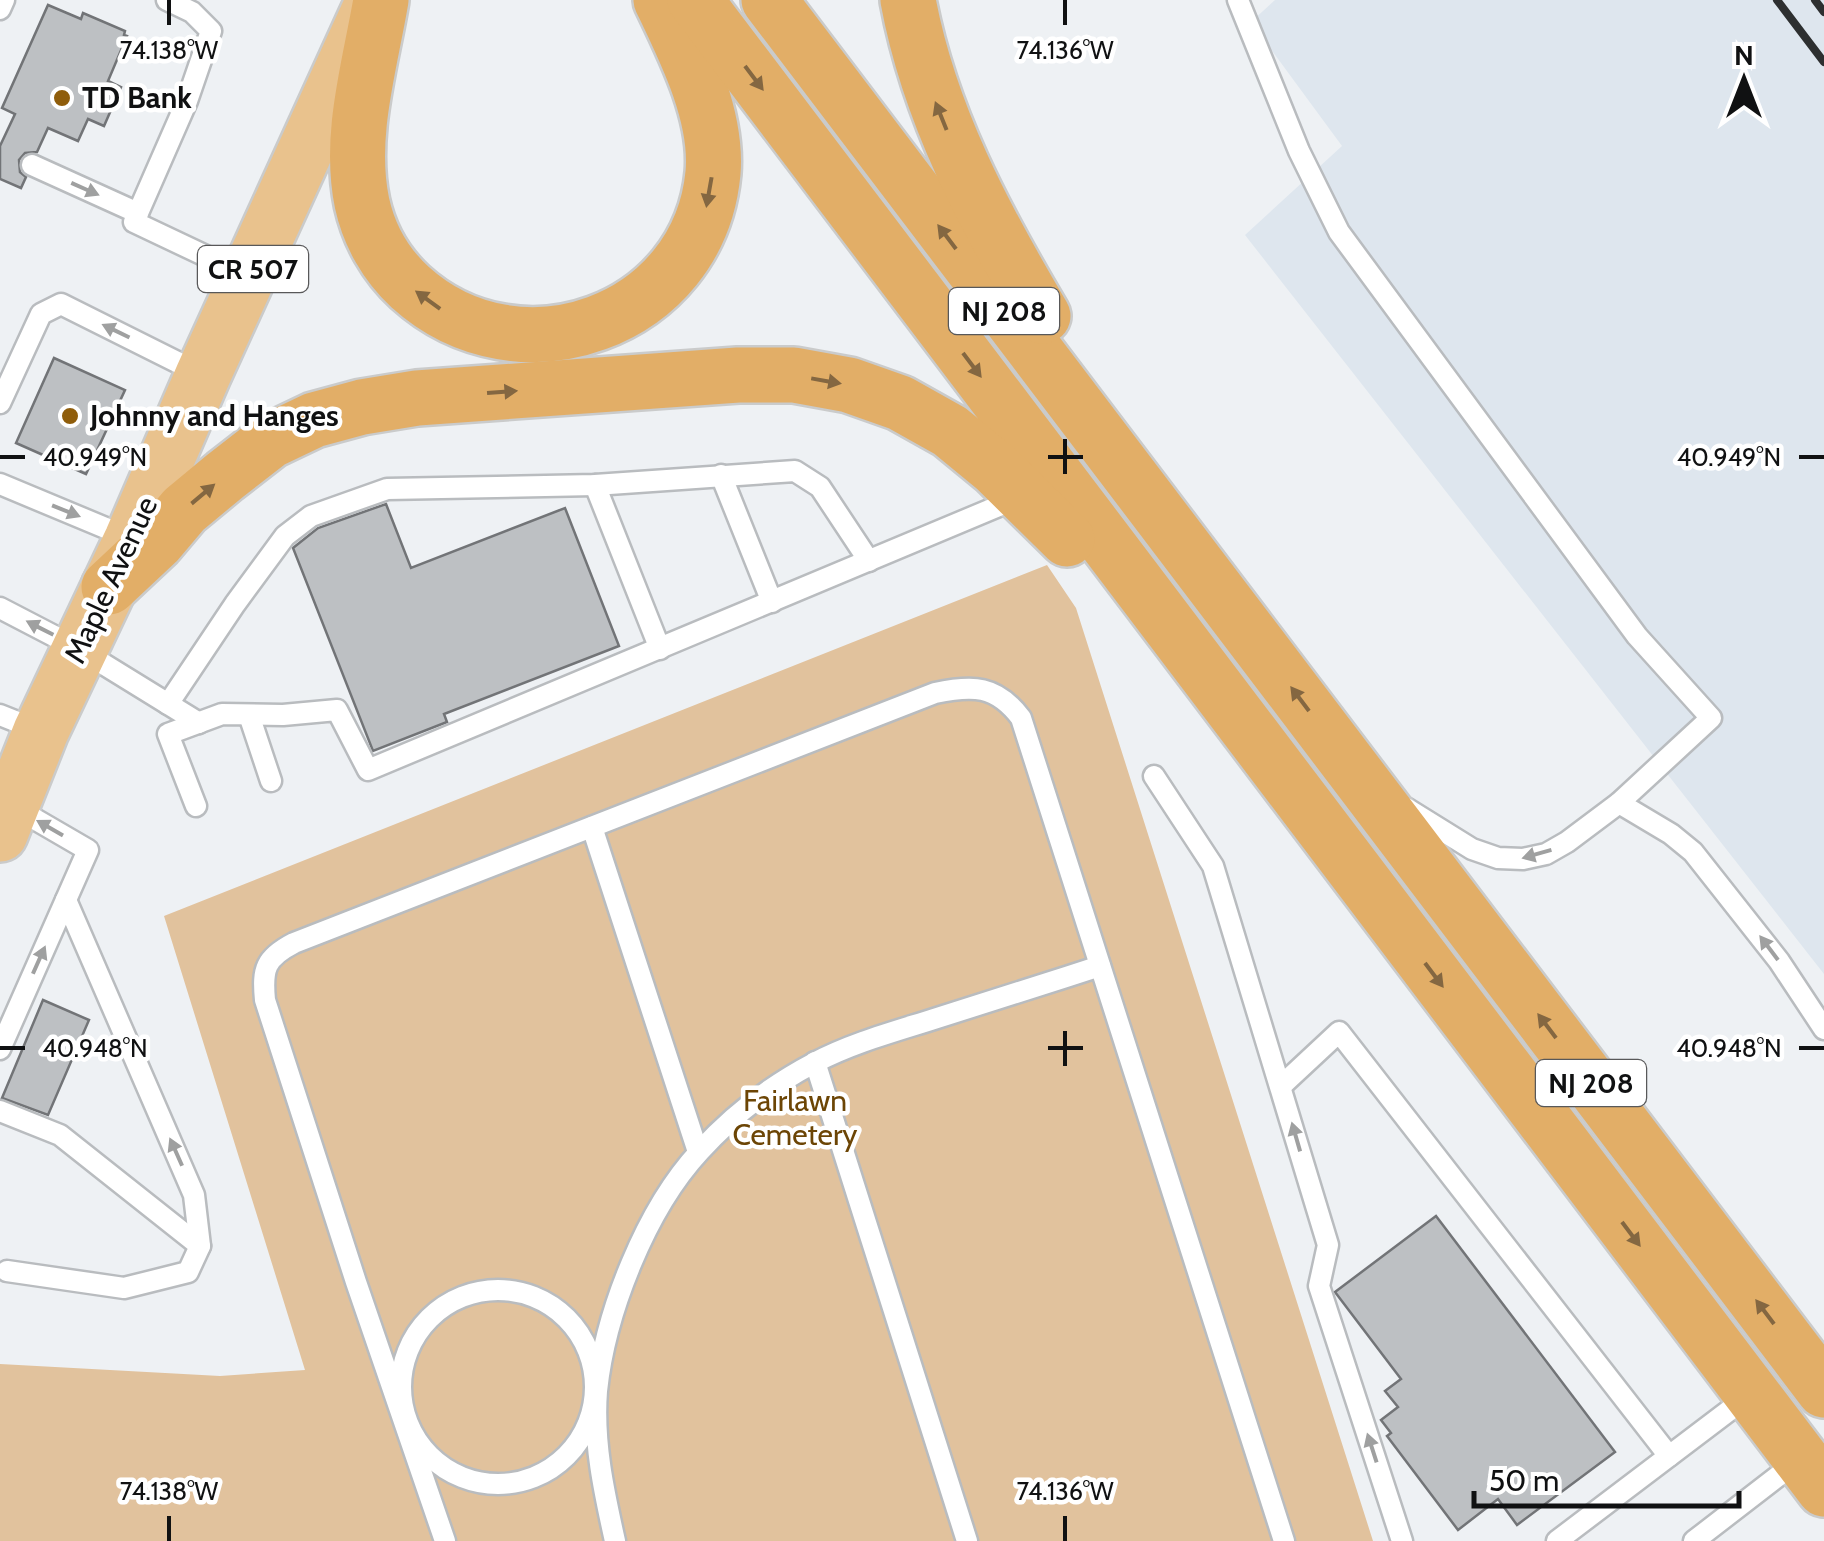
<svg xmlns="http://www.w3.org/2000/svg" width="1824" height="1541" font-family="Cabin,sans-serif">
  <style>
    .built { fill: #dee6ee }
    .green { fill: #e1c29d }
    .building { fill: #bdc0c3; stroke: #727477; stroke-width: 2.5 }
    .lines { fill: none; stroke-linecap: round; stroke-linejoin: round }
    .service-casing { stroke: #b9bcbf; stroke-width: 25 }
    .primary-casing { stroke: #cacbcb; stroke-width: 60 }
    .trunk-casing { stroke: #cacbcb; stroke-width: 60 }
    .service { stroke: #fff; stroke-width: 20 }
    .primary { stroke: #e9c28d; stroke-width: 55 }
    .trunk { stroke: #e2ae67; stroke-width: 55 }
    .rail { stroke: #2d2f30; stroke-width: 8 }
    .oneway { fill: #846741 }
    .oneway2 { fill: #9fa0a0 }
    .ticks { fill: none; stroke: #101112; stroke-width: 4 }
    .poi-dot { fill: #8f5d0b; stroke: #fff; stroke-width: 4 }
    .labels { text-anchor: middle; stroke-width: 9; stroke-linejoin: round; paint-order: stroke }
    .shield { fill: #fff; stroke: #585859; stroke-width: 2.5 }
    .shield-label { font-size: 28px; font-weight: bold; fill: #101112 }
    .poi-label { font-size: 30px; font-weight: bold; fill: #101112; stroke: #fff; text-anchor: start }
    .street-label { font-size: 30px; fill: #101112; stroke: #fff }
    .park-label { font-size: 30px; fill: #6c4505; stroke: #fff }
    .ticks-label { font-size: 25px; text-anchor: middle; fill: #101112; stroke: #fff; stroke-width: 9; stroke-linejoin: round; paint-order: stroke }
  </style>
  <rect width="100%" height="100%" fill="#eef1f4"/>
  <path class="built" d="M1275,0H1824V974L1245,235L1342,146L1251,22Z"/>
  <path class="green" d="M1047,565L1076,608L1373,1541H0V1364L220,1376L305,1370L164,916Z"/>
  <g class="building">
    <path d="M48,5L81,19L83,13L125,31L124,35L127,36L108,81L121,87L104,126L88,119L78,141L48,128L37,152L25,153L19,160L20,172L26,177L21,188L0,179V146L15,114L2,108Z"/>
    <path d="M54,358L125,390L86,474L16,443Z"/>
    <path d="M386,504L411,568L565,508L619,646L444,714L447,722L373,751L293,548L318,528Z"/>
    <path d="M43,1000L89,1020L48,1115L2,1098Z"/>
    <path d="M1436,1216L1615,1452L1517,1525L1498,1499L1458,1530L1387,1436L1391,1433L1381,1420L1398,1407L1385,1391L1401,1379L1335,1292Z"/>
  </g>
  <g class="lines">
    <defs>
      <g id="service">
        <path d="M167,0L192,12L211,31L187,101L134,222L248,276"/>
        <path d="M1238,0L1299,151L1339,232L1637,636L1711,718L1619,803L1567,842L1546,854L1523,859L1498,858L1472,849L1406,808"/>
        <path d="M0,9L4,0"/>
        <path d="M32,165L138,213"/>
        <path d="M0,403L41,314L61,304L201,374"/>
        <path d="M721,475L772,602"/>
        <path d="M0,484L132,539"/>
        <path d="M595,485L660,649"/>
        <path d="M0,608L79,649L199,723"/>
        <path d="M168,704L235,604L285,536L311,516L387,489L595,485L795,471L820,487L869,561"/>
        <path d="M0,715L40,731"/>
        <path d="M249,715L271,781"/>
        <path d="M1154,776L1213,866L1328,1245L1319,1286L1402,1541"/>
        <path d="M1619,803L1671,834L1693,852L1779,961L1824,1029"/>
        <path d="M196,806L168,734L222,714L283,715L337,710L368,770L1018,498"/>
        <path d="M592,827L698,1152"/>
        <path d="M0,1049L88,850L14,807"/>
        <path d="M815,1062L967,1541"/>
        <path d="M1281,1086L1339,1032L1669,1456"/>
        <path d="M0,1111L60,1135L200,1246"/>
        <path d="M7,1271L124,1288L188,1272L200,1246L194,1195L66,900"/>
        <circle cx="498" cy="1387" r="97"/>
        <path d="M445,1541L356,1282L265,1000C262,969 265,958 294,943L935,693C973,685 996,685 1021,718L1284,1541"/>
        <path d="M615,1541C604,1492 593,1442 597,1391C605,1313 646,1209 700,1151C732,1116 772,1085 814,1063C852,1043 893,1032 934,1019C990,1001 1045,984 1100,966"/>
        <path d="M1557,1541L1751,1394"/>
        <path d="M1694,1541L1799,1460"/>
      </g>
      <path id="primary" d="M0,834L41,731L132,539L203,375L369,11"/>
      <g id="trunk">
        <path d="M381,0C370,65 348,136 362,203C369,235 386,265 410,287C519,386 699,322 713,173C718,115 685,50 661,0"/>
        <path d="M695,0L1824,1489"/>
        <path d="M769,0L1824,1390"/>
        <path d="M908,0C929,114 984,217 1043,316"/>
        <path d="M109,587L157,542L184,510L225,476L270,441L314,420L362,407L417,398L738,375H794L849,385L900,403L950,431L995,468L1067,539"/>
      </g>
    </defs>
    <use href="#service" class="service-casing"/>
    <use href="#primary" class="primary-casing"/>
    <use href="#trunk" class="trunk-casing"/>
    <use href="#service" class="service"/>
    <use href="#primary" class="primary"/>
    <use href="#trunk" class="trunk"/>
    <g class="rail">
      <path d="M1777,0L1824,62"/>
      <path d="M1815,0L1824,12"/>
    </g>
  </g>
  <defs><path id="oneway-solid" d="M-6-.8H1V-3.2L6.5 0L1 3.2V.8H-6Z" transform="scale(2.5)"/></defs>
  <g class="oneway">
    <use href="#oneway-solid" transform="translate(754 78) rotate(53)"/>
    <use href="#oneway-solid" transform="translate(941 116) rotate(-112)"/>
    <use href="#oneway-solid" transform="translate(709 192) rotate(100)"/>
    <use href="#oneway-solid" transform="translate(947 237) rotate(-127)"/>
    <use href="#oneway-solid" transform="translate(428 300) rotate(-144)"/>
    <use href="#oneway-solid" transform="translate(972 365) rotate(53)"/>
    <use href="#oneway-solid" transform="translate(826 381) rotate(10)"/>
    <use href="#oneway-solid" transform="translate(502 392) rotate(-4)"/>
    <use href="#oneway-solid" transform="translate(203 494) rotate(-40)"/>
    <use href="#oneway-solid" transform="translate(1300 699) rotate(-127)"/>
    <use href="#oneway-solid" transform="translate(1434 975) rotate(53)"/>
    <use href="#oneway-solid" transform="translate(1547 1026) rotate(-127)"/>
    <use href="#oneway-solid" transform="translate(1631 1234) rotate(53)"/>
    <use href="#oneway-solid" transform="translate(1765 1312) rotate(-127)"/>
  </g>
  <g class="oneway2">
    <use href="#oneway-solid" transform="translate(85 189) rotate(24)"/>
    <use href="#oneway-solid" transform="translate(116 331) rotate(-154)"/>
    <use href="#oneway-solid" transform="translate(66 511) rotate(22)"/>
    <use href="#oneway-solid" transform="translate(40 628) rotate(-153)"/>
    <use href="#oneway-solid" transform="translate(50 828) rotate(-150)"/>
    <use href="#oneway-solid" transform="translate(1537 854) rotate(164)"/>
    <use href="#oneway-solid" transform="translate(1769 948) rotate(-127)"/>
    <use href="#oneway-solid" transform="translate(39 960) rotate(-66)"/>
    <use href="#oneway-solid" transform="translate(1296 1137) rotate(-106)"/>
    <use href="#oneway-solid" transform="translate(176 1152) rotate(-114)"/>
    <use href="#oneway-solid" transform="translate(1372 1448) rotate(-108)"/>
  </g>
  <path class="ticks" d="M169,0V25M1065,0V25M1065,439V474M0,457H25M1048,457H1083M1799,457H1824M1065,1031V1066M0,1048H25M1048,1048H1083M1799,1048H1824M169,1516V1541M1065,1516V1541"/>
  <g class="poi-dot">
    <circle cx="62" cy="98" r="10"/>
    <circle cx="70" cy="416" r="10"/>
  </g>
  <g class="labels">
    <g class="shield">
      <rect x="198" y="246" width="110" height="46" rx="8"/>
      <rect x="949" y="288" width="110" height="46" rx="8"/>
      <rect x="1536" y="1060" width="110" height="46" rx="8"/>
    </g>
    <g class="shield-label">
      <text x="253" y="279">CR 507</text>
      <text x="1004" y="321">NJ 208</text>
      <text x="1591" y="1093">NJ 208</text>
    </g>
    <g class="poi-label">
      <text x="82" y="108">TD Bank</text>
      <text x="90" y="426">Johnny and Hanges</text>
    </g>
    <g class="street-label">
      <text transform="translate(111 580) rotate(-65)" y="10">Maple Avenue</text>
    </g>
    <g class="park-label">
      <text x="795" y="1111">Fairlawn<tspan x="795" dy="34">Cemetery</tspan></text>
    </g>
  </g>
  <g class="ticks-label">
    <text x="169" y="59">74.138°W</text>
    <text x="1065" y="59">74.136°W</text>
    <text x="95" y="466">40.949°N</text>
    <text x="1729" y="466">40.949°N</text>
    <text x="95" y="1057">40.948°N</text>
    <text x="1729" y="1057">40.948°N</text>
    <text x="169" y="1500">74.138°W</text>
    <text x="1065" y="1500">74.136°W</text>
  </g>
  <g transform="translate(1744 80)" stroke="#ffffff" stroke-width="8" paint-order="stroke">
  <path d="M0-8L18 38L0 25L-18 38Z" fill="#101112"/>
  <text y="-15" font-size="28" font-weight="bold" text-anchor="middle" fill="#101112">N</text>
  </g>
  <path d="M1474 1491v15h265v-15" fill="none" stroke="#101112" stroke-width="5"/>
  <text x="1489" y="1491" font-size="30" fill="#101112" stroke="#ffffff" stroke-width="8" paint-order="stroke">50 m</text>
</svg>
